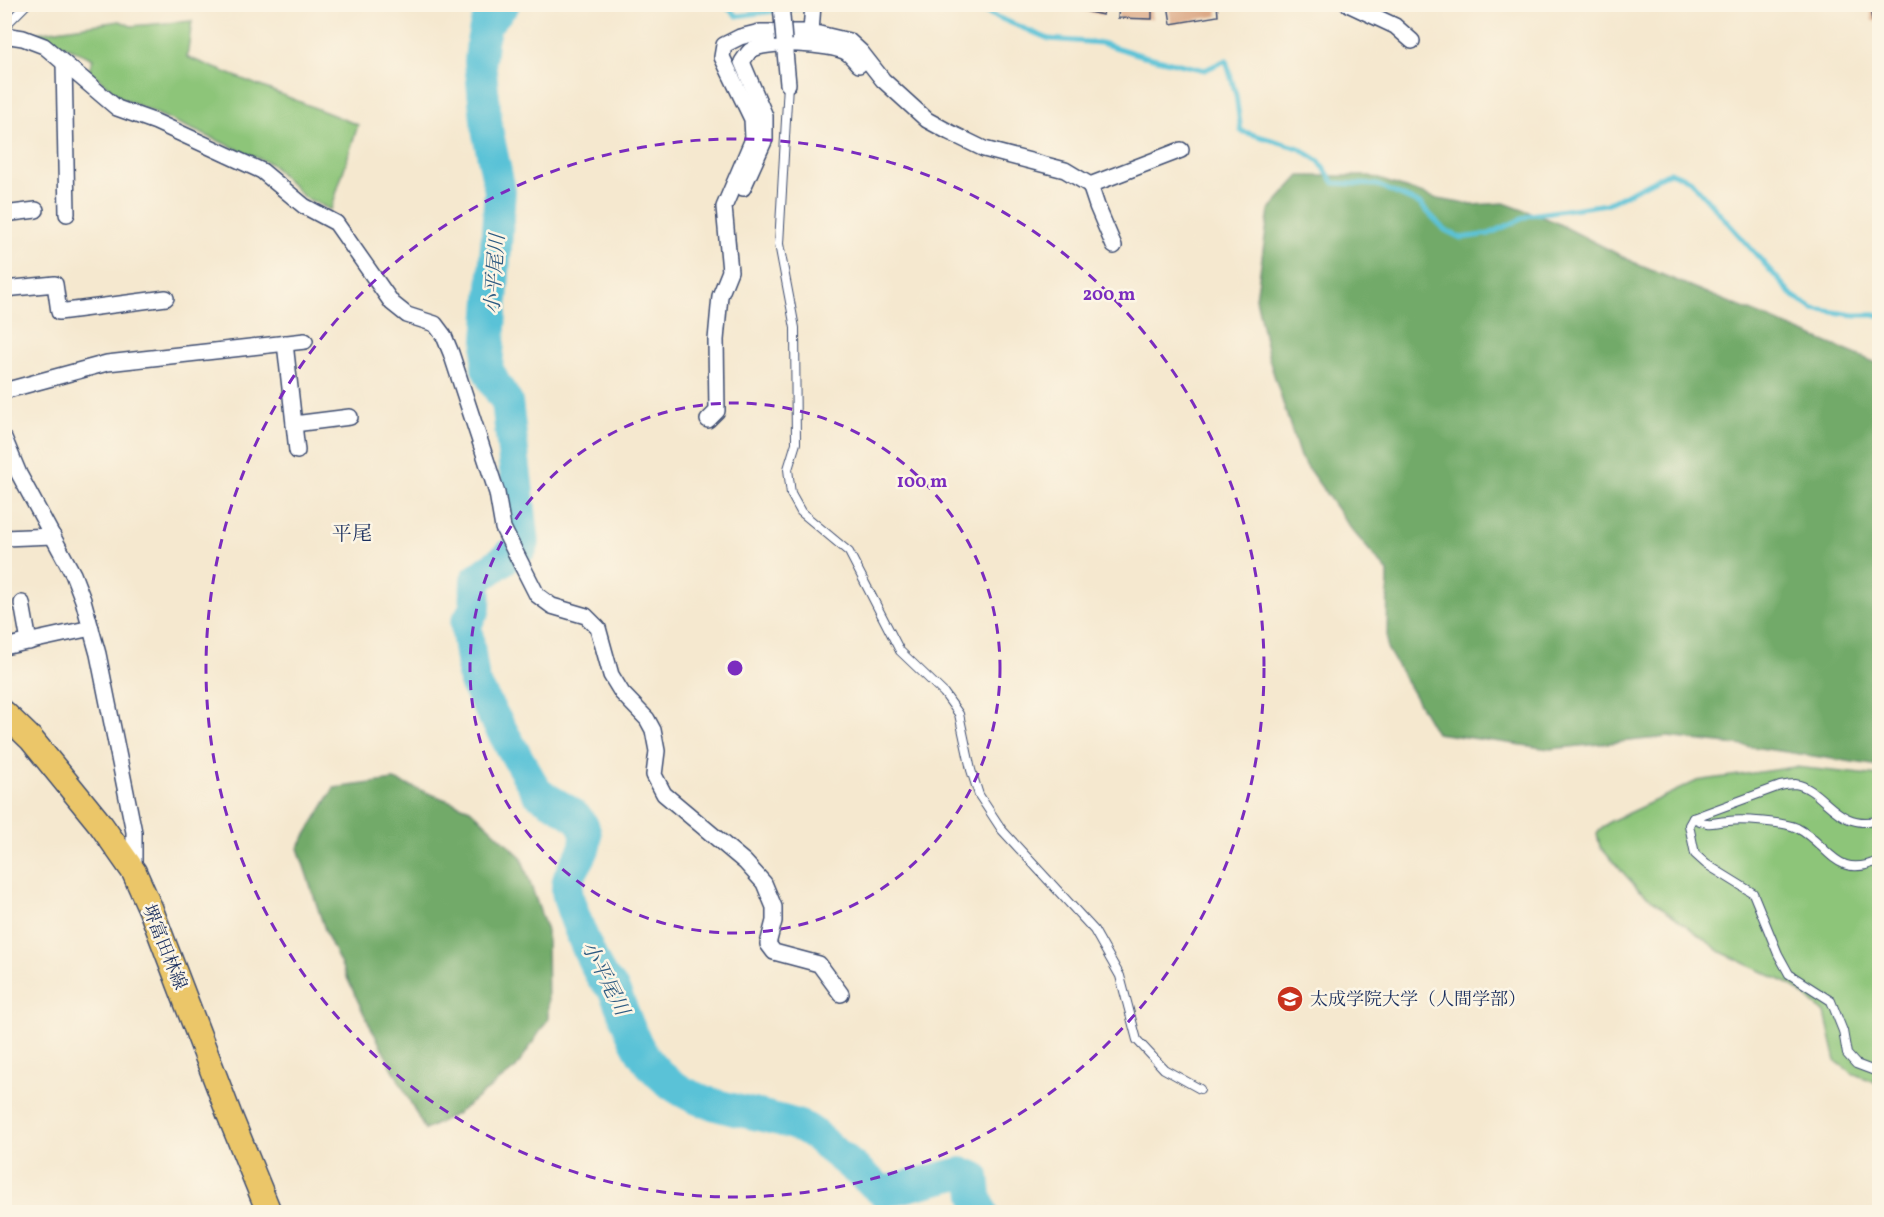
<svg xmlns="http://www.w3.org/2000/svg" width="1884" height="1217" font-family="Vollkorn,'Noto Serif JP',serif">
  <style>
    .green { fill: #8dc579; stroke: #547a6c; stroke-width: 1.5 }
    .forest { fill: #72aa69; stroke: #466c64; stroke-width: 1.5 }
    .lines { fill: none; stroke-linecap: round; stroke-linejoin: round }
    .stream { stroke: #5ac2d7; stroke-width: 5 }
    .river { stroke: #5ac2d7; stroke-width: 32 }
    .building { fill: #dca986 }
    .service-casing { stroke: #3c4b6f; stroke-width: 10 }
    .minor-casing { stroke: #3c4b6f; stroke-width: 18 }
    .primary-casing { stroke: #3c4b6f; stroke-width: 27 }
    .service { stroke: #fff; stroke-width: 8 }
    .minor { stroke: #fff; stroke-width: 15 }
    .primary { stroke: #ebc669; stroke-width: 24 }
    .minor-bridge-casing { stroke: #3c4b6f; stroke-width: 18; stroke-linecap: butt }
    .minor-bridge { stroke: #fff; stroke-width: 15 }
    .ring { fill: none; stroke: #7b2cbf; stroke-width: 3; stroke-dasharray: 10 8 }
    .labels { text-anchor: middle; stroke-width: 5; stroke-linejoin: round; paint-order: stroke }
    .street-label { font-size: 18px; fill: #1b2f5e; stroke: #fcf5e5 }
    .poi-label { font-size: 18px; fill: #1b2f5e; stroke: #fcf5e5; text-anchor: start }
    .water-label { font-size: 20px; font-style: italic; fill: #2e5b82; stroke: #fcf5e5 }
    .neighbourhood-label { font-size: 20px; fill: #1b2f5e; stroke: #fcf5e5 }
    .centre { fill: #7b2cbf; stroke: #fcf5e5; stroke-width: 3 }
    .ring-label { font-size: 18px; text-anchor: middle; font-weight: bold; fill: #7b2cbf; stroke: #fcf5e5; stroke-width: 5; stroke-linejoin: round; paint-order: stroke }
  </style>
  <rect width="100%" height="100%" fill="#fcf5e5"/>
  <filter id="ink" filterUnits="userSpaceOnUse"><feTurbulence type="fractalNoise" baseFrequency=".0167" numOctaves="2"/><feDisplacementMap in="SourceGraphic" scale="12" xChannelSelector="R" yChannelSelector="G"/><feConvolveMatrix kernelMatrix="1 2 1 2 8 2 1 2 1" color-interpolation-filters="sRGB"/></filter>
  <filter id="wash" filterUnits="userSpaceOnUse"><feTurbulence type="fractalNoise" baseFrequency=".008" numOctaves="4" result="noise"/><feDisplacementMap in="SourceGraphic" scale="24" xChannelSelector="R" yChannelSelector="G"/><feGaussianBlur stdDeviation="1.35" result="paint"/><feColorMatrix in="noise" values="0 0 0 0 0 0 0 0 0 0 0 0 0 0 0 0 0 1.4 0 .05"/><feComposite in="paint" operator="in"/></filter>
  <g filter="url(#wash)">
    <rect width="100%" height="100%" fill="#f5e8cf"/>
    <g class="green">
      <path d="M120,21L131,26L192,21L187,57L358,125L331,210L304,197L271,164L121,98L89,70L93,59L36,33Z"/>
      <path d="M1795,767L1879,776V1084L1852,1073L1836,1061L1825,1013L1791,985L1721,952L1638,889L1600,847L1597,833L1609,822L1697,781Z"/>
    </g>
    <g class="forest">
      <path d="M1300,176H1370L1438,199L1472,205L1504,203L1553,221L1641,266L1879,364V766L1753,747L1668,737L1550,749L1436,733L1387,648L1388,572L1352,530L1300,457L1269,359L1256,298L1269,210Z"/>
      <path d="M394,780L470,809L521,857L547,931L548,1019L516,1068L456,1114L425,1130L365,1016L326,933L298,848L334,788Z"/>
    </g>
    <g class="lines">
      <g class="stream">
        <path d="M723,4L737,16L830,4"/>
        <path d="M966,4L1049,39L1101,43L1144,56L1205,70L1226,60L1236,95L1241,131L1299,148L1319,161L1334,183L1377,185L1420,204L1445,230L1461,238L1489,234L1530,215L1607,204L1670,172L1690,180L1792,295L1813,309L1854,315H1880"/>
      </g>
      <g class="river">
        <path d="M504,4L486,24L482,42L480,62L487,129L500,191L487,368L495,384L507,402L524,543L522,547"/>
        <path d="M511,554L476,580L475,608L466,624L474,682L537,792C551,803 581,813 585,831C591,854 566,868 567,890C568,905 593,964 602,977C606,982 611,985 614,991C626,1015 632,1043 650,1064C690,1113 747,1107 802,1127C811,1130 819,1139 827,1146C846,1161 864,1176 883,1192L961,1173L974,1177L976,1196L982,1212"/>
      </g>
    </g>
    <g id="blocks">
      <g class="building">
        <path d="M1046,4H1063L1061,10Z"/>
        <path d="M1070,4H1105L1103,15L1070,8Z"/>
        <path d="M1119,4H1152V19L1118,18Z"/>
        <path d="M1168,4H1217L1218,16L1171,24Z"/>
        <path d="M1870,4H1880V20L1872,21Z"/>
      </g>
    </g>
  </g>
  <g filter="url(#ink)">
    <use href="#blocks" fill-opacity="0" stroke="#3c4b6f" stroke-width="1.5"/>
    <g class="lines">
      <defs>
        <g id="service">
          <path d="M4,27L27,4"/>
          <path d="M788,84L779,244L795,328L796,443L788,469L791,494L801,512L849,552L900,651L944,693L959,714L971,770L979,795L1002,830L1094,930L1120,976L1137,1040L1164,1069L1200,1089"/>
          <path d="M1693,818C1712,827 1710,822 1728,821C1743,819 1784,822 1797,828C1830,845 1835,881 1880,860"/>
          <path d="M1880,820C1836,832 1825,789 1795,784C1791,784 1785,785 1780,786L1693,818L1689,825L1695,854L1706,864L1753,893L1778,954L1789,974L1831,1001L1843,1031L1847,1054L1856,1064L1880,1073"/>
        </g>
        <g id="minor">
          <path d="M1348,4L1395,26L1412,41"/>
          <path d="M811,32L813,4"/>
          <path d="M4,35L23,38L44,46L117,108L156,122L262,171L304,206L336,223L392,303L407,315L435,324L444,336L451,353L497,493L503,528L537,595L552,606L586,616L598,628L611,675L622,693L647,719L653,730L657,751L654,775L664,794L745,862L764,883L774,907V921L768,944L774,952L819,964L841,994"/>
          <path d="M784,41L788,84"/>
          <path d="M64,63L67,214"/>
          <path d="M1090,185L1181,150"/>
          <path d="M743,188L765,139V116L742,62C744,59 747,54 750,51C764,39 831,44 846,52C851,55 855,61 859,65"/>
          <path d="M4,214L36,210"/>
          <path d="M4,289L55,284L59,312L166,298"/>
          <path d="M285,343L297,451"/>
          <path d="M4,391L107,363L305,341"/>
          <path d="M708,420L717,411L716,340L720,296L730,271L724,207L753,139L752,119L722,57L724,45L740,37L760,32H811L849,41L861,52L883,80L927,120L949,132L984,149L1065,170L1090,185L1097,206L1114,246"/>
          <path d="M294,424L350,417"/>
          <path d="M4,438L19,474L73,574L83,600L98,654L134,832V870"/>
          <path d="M4,538L53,536"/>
          <path d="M22,603L29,642"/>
          <path d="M4,647L91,628"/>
        </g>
        <path id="primary" d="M4,713L31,739L101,825L134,872L151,910L229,1114L269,1212"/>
      </defs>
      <use href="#service" class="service-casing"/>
      <use href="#minor" class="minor-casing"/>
      <use href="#primary" class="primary-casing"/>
      <use href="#service" class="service"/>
      <use href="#minor" class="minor"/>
      <use href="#primary" class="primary"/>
      <defs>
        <path id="minor-bridge" d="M781,4L784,41"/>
      </defs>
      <use href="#minor-bridge" class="minor-bridge-casing"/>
      <use href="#minor-bridge" class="minor-bridge"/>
    </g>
  </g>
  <g class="ring">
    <circle cx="735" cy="668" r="265"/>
    <circle cx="735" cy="668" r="529"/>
  </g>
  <defs>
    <symbol id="university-disc" viewBox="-11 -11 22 22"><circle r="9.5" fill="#c8321e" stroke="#fcf5e5"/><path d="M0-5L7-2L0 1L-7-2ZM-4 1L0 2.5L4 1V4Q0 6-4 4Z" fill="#fff"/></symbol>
  </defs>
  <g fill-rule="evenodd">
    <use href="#university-disc" x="1275" y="984" width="30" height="30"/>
  </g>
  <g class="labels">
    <g class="street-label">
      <text transform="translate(165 947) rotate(68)" y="6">堺富田林線</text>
    </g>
    <g class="poi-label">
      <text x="1310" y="1005">太成学院大学（人間学部）</text>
    </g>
    <g class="water-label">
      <text transform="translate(494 274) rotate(-86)" y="7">小平尾川</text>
      <text transform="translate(606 978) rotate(63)" y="7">小平尾川</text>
    </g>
    <g class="neighbourhood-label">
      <text x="352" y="540">平尾</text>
    </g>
  </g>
  <circle cx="735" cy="668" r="9" class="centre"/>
  <g class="ring-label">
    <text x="1109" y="300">200 m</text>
    <text x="922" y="487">100 m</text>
  </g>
  <rect width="1884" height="1217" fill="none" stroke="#fcf5e5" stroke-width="24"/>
</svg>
